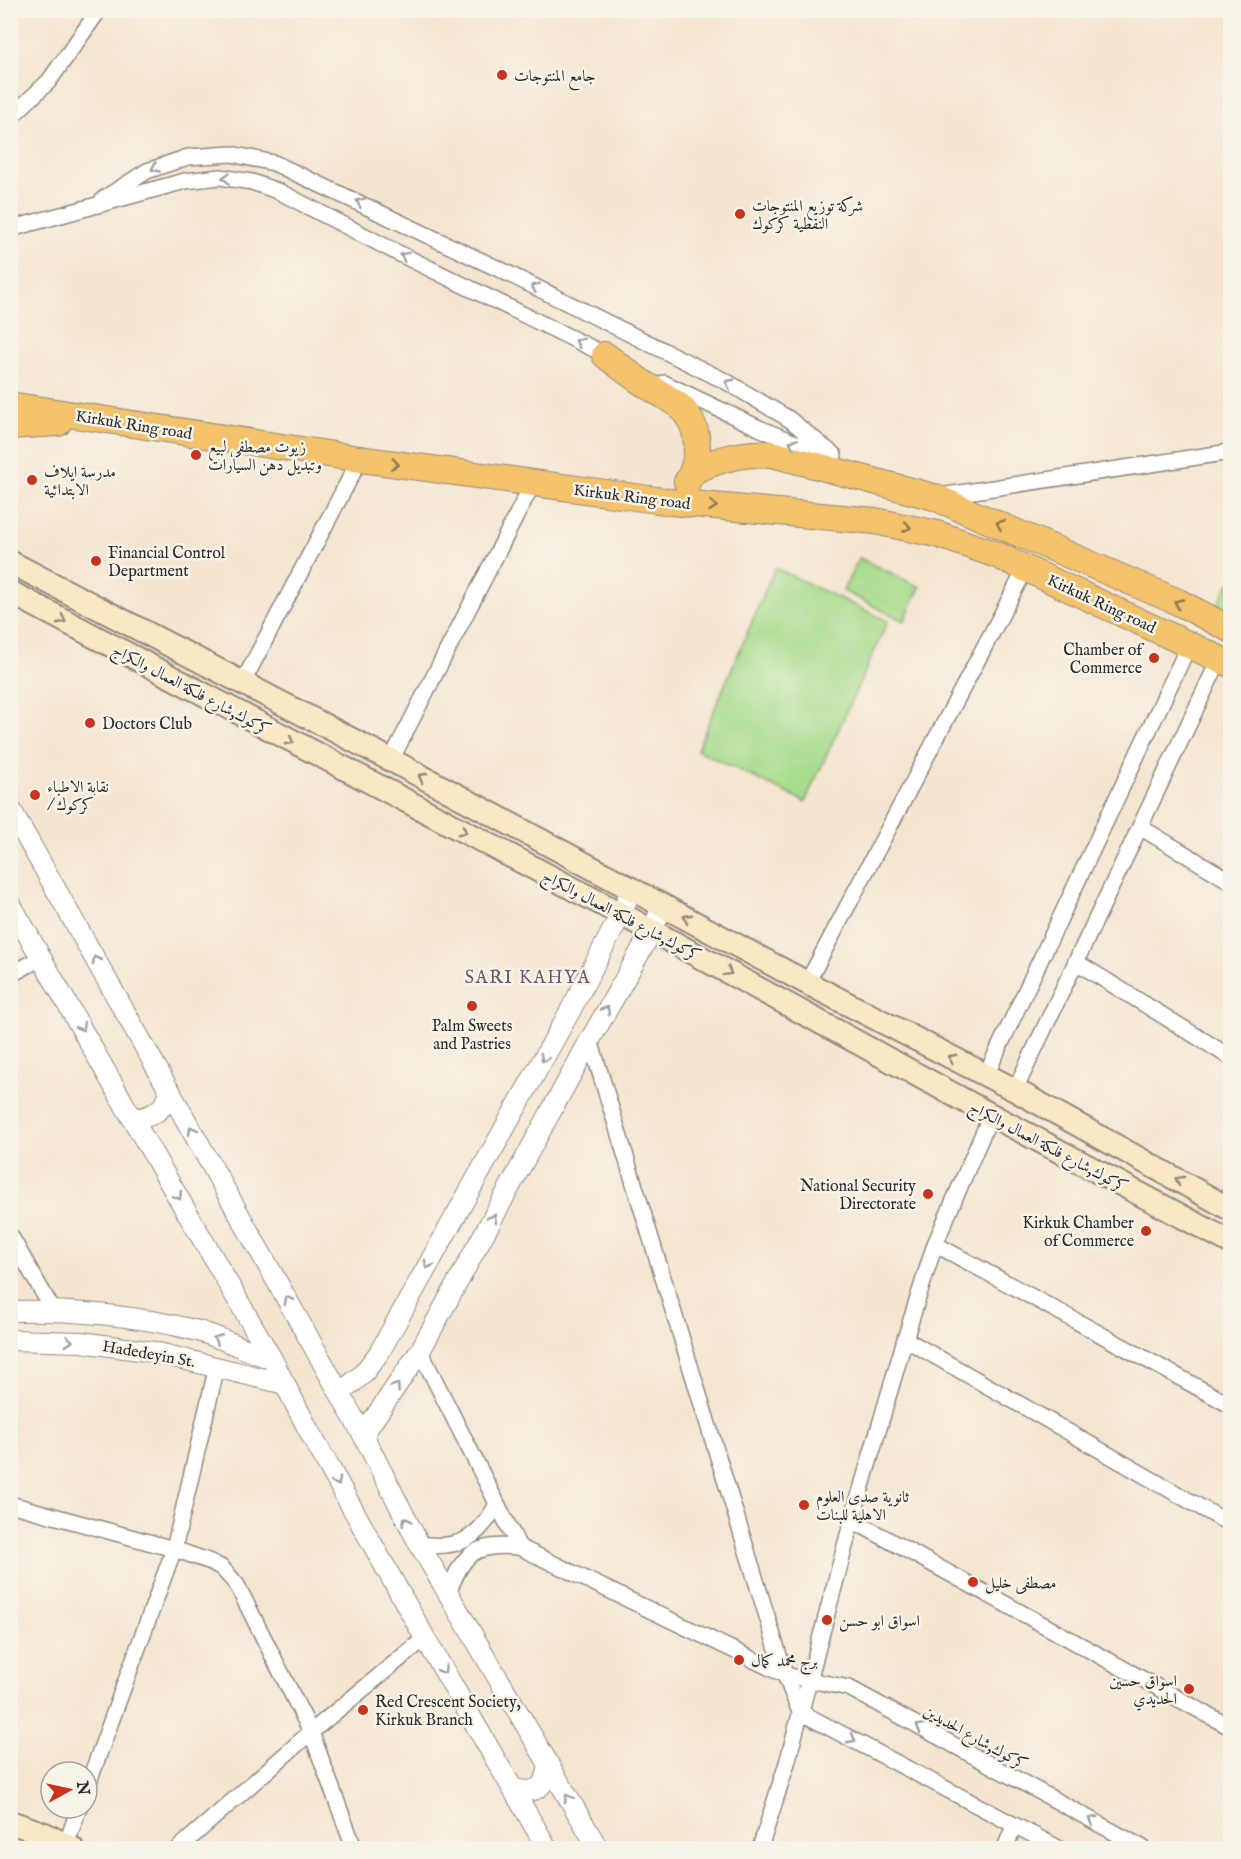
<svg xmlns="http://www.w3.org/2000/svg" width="1241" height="1859" font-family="'IM FELL English',Amiri,serif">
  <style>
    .green { fill: #a7dc8c; stroke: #69845c; stroke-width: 1.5 }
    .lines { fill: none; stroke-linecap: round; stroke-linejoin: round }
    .minor-casing { stroke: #90887e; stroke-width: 18 }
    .tertiary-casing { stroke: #90887e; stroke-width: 22 }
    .secondary-casing { stroke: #90887e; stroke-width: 26 }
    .trunk-casing { stroke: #90887e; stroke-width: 28 }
    .minor { stroke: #fff; stroke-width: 15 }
    .tertiary { stroke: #fff; stroke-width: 20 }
    .secondary { stroke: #fae7c3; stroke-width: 22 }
    .trunk { stroke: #f3c26a; stroke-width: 26 }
    .oneway { stroke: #a0a0a0 }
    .oneway2 { stroke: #8f764a }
    .oneway3 { stroke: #928977 }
    .poi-dot { fill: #c8321e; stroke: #f7f3e8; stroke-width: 2 }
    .labels { text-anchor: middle; stroke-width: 5; stroke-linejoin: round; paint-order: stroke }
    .poi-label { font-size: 16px; fill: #2b2b2b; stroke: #f7f3e8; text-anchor: start }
    .street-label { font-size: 16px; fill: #2b2b2b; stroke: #f7f3e8 }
    .neighbourhood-label { font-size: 18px; letter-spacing: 1.5px; fill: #68596e; stroke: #f7f3e8 }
  </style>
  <rect width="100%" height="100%" fill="#f7f3e8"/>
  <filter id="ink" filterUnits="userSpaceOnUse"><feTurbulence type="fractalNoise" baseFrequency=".0167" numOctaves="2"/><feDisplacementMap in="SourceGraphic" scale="12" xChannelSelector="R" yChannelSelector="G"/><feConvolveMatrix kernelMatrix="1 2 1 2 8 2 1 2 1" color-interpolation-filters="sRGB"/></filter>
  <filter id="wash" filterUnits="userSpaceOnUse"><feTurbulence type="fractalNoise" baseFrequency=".008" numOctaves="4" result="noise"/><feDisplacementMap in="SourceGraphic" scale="24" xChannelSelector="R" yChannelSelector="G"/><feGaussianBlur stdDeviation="1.35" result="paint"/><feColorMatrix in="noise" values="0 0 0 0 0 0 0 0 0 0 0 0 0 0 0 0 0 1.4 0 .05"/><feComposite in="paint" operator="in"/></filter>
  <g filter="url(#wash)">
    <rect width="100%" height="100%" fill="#f5e5d0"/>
    <g class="green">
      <path d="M859,558L920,587L904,621L843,591Z"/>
      <path d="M775,568L888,621L805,802L697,750Z"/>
      <path d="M1230,581V615L1216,608Z"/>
    </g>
  </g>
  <g filter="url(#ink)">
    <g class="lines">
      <defs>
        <g id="minor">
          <path d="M10,118L49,81L99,10"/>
          <path d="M103,199L147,171L188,157L231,154L274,163L503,271L727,382L789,419L834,455"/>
          <path d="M10,229L185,181L220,177L252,182L280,192L396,252L612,358"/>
          <path d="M664,383L759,428L833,459"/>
          <path d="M940,496L1230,452"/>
          <path d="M242,684L360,459"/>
          <path d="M391,760L533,483"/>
          <path d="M1140,827L1230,881"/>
          <path d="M1076,962L1230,1057"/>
          <path d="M10,975L41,958"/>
          <path d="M807,983L1026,568"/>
          <path d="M590,1040L785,1675L800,1712L1058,1848"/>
          <path d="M986,1075L1190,643"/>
          <path d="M1015,1090L1220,658"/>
          <path d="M10,1235L54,1312"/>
          <path d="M935,1244L1230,1405"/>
          <path d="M905,1339L1230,1524"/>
          <path d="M420,1351L519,1547L785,1675L849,1688L1143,1848"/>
          <path d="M10,1504L174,1549L211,1562L222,1568L237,1585L311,1732L354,1848"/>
          <path d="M852,1520L1230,1727"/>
          <path d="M419,1544C459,1550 478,1539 497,1504"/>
          <path d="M448,1594C463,1553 474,1543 519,1547"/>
          <path d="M87,1787L174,1549L217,1366"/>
          <path d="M66,1845L79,1808"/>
          <path d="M179,1848L311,1732L425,1638"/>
          <path d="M760,1848L787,1763L852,1520L905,1339L935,1244L991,1115"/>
          <path d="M1005,1848L1014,1826"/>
        </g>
        <g id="tertiary">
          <path d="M10,808L316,1351L363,1435L419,1544L598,1848"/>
          <path d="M10,903L132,1118L272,1359L309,1431L425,1638L547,1848"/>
          <path d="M132,1118C151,1119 164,1110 171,1092"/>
          <path d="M10,1311C70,1309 141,1316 198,1331C223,1338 247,1351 272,1359"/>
          <path d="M10,1340L81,1342L154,1352L285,1384"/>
          <path d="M340,1393L362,1375L379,1353L569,1013L621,914L632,888"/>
          <path d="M363,1435L420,1351L590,1040L652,931L663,905"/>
          <path d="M512,1788C534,1795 545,1789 549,1766"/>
        </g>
        <g id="secondary">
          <path d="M10,562L391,760L807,983L1015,1090L1230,1209"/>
          <path d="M10,592L621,914L991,1115L1230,1242"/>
          <path d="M10,1822L45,1834L72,1848"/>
        </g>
        <g id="trunk">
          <path d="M605,355C618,365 632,376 646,385C657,392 668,397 678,405C701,424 702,458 687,482"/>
          <path d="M10,405L360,459L671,502L875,521L937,534L997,555L1230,664"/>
          <path d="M10,426L58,423"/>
          <path d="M693,471C719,459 743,452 772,454L934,497L1178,602L1230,629"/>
        </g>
      </defs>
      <use href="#minor" class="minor-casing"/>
      <use href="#tertiary" class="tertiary-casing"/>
      <use href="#secondary" class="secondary-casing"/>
      <use href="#trunk" class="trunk-casing"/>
      <use href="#minor" class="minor"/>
      <use href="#tertiary" class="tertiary"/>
      <use href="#secondary" class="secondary"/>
      <use href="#trunk" class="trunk"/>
    </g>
    <defs><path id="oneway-chevron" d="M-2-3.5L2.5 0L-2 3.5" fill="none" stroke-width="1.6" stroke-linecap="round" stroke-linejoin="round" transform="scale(1.5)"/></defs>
    <g class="oneway">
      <use href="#oneway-chevron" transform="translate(155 168) rotate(157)"/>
      <use href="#oneway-chevron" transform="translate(226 178) rotate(-177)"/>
      <use href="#oneway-chevron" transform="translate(360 202) rotate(-154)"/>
      <use href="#oneway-chevron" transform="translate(404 256) rotate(-154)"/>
      <use href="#oneway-chevron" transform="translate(535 287) rotate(-154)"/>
      <use href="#oneway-chevron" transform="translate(579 342) rotate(-154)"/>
      <use href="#oneway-chevron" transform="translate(729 383) rotate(-152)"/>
      <use href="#oneway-chevron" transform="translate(793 443) rotate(-156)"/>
      <use href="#oneway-chevron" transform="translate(96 960) rotate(-119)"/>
      <use href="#oneway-chevron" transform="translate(606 1010) rotate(-60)"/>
      <use href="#oneway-chevron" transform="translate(81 1027) rotate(60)"/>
      <use href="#oneway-chevron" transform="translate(544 1058) rotate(119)"/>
      <use href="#oneway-chevron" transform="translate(192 1130) rotate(-119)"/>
      <use href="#oneway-chevron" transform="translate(178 1196) rotate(60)"/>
      <use href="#oneway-chevron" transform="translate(493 1218) rotate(-61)"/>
      <use href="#oneway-chevron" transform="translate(428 1265) rotate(119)"/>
      <use href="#oneway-chevron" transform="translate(288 1300) rotate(-119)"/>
      <use href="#oneway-chevron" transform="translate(217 1339) rotate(-159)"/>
      <use href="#oneway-chevron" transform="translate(69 1341) rotate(3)"/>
      <use href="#oneway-chevron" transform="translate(396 1387) rotate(-56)"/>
      <use href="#oneway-chevron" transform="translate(337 1482) rotate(61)"/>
      <use href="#oneway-chevron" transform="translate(406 1521) rotate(-117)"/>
      <use href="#oneway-chevron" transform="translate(443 1670) rotate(60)"/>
      <use href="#oneway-chevron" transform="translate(920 1727) rotate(-151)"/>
      <use href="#oneway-chevron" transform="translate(852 1739) rotate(28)"/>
      <use href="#oneway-chevron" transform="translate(568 1798) rotate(-121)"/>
      <use href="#oneway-chevron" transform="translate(1092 1820) rotate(-151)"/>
    </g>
    <g class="oneway2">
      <use href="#oneway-chevron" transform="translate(395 464) rotate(8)"/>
      <use href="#oneway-chevron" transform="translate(713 506) rotate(5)"/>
      <use href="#oneway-chevron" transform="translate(1000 524) rotate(-156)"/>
      <use href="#oneway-chevron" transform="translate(907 527) rotate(12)"/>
      <use href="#oneway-chevron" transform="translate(1178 603) rotate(-155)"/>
    </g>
    <g class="oneway3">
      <use href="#oneway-chevron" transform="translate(62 620) rotate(28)"/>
      <use href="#oneway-chevron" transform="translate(290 741) rotate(28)"/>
      <use href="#oneway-chevron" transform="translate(422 777) rotate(-152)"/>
      <use href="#oneway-chevron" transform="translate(463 831) rotate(28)"/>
      <use href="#oneway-chevron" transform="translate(687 918) rotate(-152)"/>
      <use href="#oneway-chevron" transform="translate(728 972) rotate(29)"/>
      <use href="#oneway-chevron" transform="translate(952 1058) rotate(-153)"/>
      <use href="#oneway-chevron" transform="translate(1179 1180) rotate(-151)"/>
    </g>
  </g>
  <g class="poi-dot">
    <circle cx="502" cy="75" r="6"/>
    <circle cx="740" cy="214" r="6"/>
    <circle cx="196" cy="455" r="6"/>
    <circle cx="32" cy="480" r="6"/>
    <circle cx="96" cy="561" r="6"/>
    <circle cx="1154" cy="658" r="6"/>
    <circle cx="90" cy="723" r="6"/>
    <circle cx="35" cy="795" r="6"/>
    <circle cx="472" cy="1006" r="6"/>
    <circle cx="928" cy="1194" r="6"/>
    <circle cx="1146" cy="1231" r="6"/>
    <circle cx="804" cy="1505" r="6"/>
    <circle cx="973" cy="1582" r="6"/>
    <circle cx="827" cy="1620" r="6"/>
    <circle cx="739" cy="1660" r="6"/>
    <circle cx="1189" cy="1689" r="6"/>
    <circle cx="363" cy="1710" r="6"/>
  </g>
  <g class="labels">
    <g class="poi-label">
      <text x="514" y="81">جامع المنتوجات</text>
      <text x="752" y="211">شركة توزيع المنتوجات<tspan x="752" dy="18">النفطية كركوك</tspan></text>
      <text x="208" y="452">زيوت مصطفى لبيع<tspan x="208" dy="18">وتبديل دهن السيارات</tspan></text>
      <text x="44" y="477">مدرسة ايلاف<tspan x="44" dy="18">الابتدائية</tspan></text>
      <text x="108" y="558">Financial Control<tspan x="108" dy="18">Department</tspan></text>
      <text x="1142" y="655" text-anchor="end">Chamber of<tspan x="1142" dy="18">Commerce</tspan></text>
      <text x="102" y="729">Doctors Club</text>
      <text x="47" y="792">نقابة الاطباء<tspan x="47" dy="18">/ كركوك</tspan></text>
      <text x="472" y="1031" text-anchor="middle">Palm Sweets<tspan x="472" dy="18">and Pastries</tspan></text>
      <text x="916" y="1191" text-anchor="end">National Security<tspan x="916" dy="18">Directorate</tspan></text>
      <text x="1134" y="1228" text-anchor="end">Kirkuk Chamber<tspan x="1134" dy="18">of Commerce</tspan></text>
      <text x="816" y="1502">ثانوية صدى العلوم<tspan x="816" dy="18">الاهلية للبنات</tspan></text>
      <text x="985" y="1588">مصطفى خليل</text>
      <text x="839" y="1626">اسواق ابو حسن</text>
      <text x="751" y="1666">برج محمد كمال</text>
      <text x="1177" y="1686" text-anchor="end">اسواق حسين<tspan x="1177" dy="18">الحديدي</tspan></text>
      <text x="375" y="1707">Red Crescent Society,<tspan x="375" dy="18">Kirkuk Branch</tspan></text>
    </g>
    <g class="street-label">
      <text transform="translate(134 424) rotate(9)" y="6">Kirkuk Ring road</text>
      <text transform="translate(632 496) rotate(7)" y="6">Kirkuk Ring road</text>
      <text transform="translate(1102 603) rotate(25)" y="6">Kirkuk Ring road</text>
      <text transform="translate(192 689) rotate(28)" y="6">كركوك,شارع فلكة العمال والكراج</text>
      <text transform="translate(622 915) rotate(28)" y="6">كركوك,شارع فلكة العمال والكراج</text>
      <text transform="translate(1049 1146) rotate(28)" y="6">كركوك,شارع فلكة العمال والكراج</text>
      <text transform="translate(149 1353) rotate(10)" y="6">Hadedeyin St.</text>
      <text transform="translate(976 1737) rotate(29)" y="6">كركوك,شارع الحديدين</text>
    </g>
    <g class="neighbourhood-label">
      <text x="528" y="983">SARI KAHYA</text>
    </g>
  </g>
  <rect width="1241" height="1859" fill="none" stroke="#f7f3e8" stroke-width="36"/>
  <g transform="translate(69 1790) rotate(82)"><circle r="28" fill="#f7f3e8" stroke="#a5a39c" stroke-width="1.5"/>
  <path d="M0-4.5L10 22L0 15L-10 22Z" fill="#c8321e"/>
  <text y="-9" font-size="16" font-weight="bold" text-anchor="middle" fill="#2b2b2b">N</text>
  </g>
</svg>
